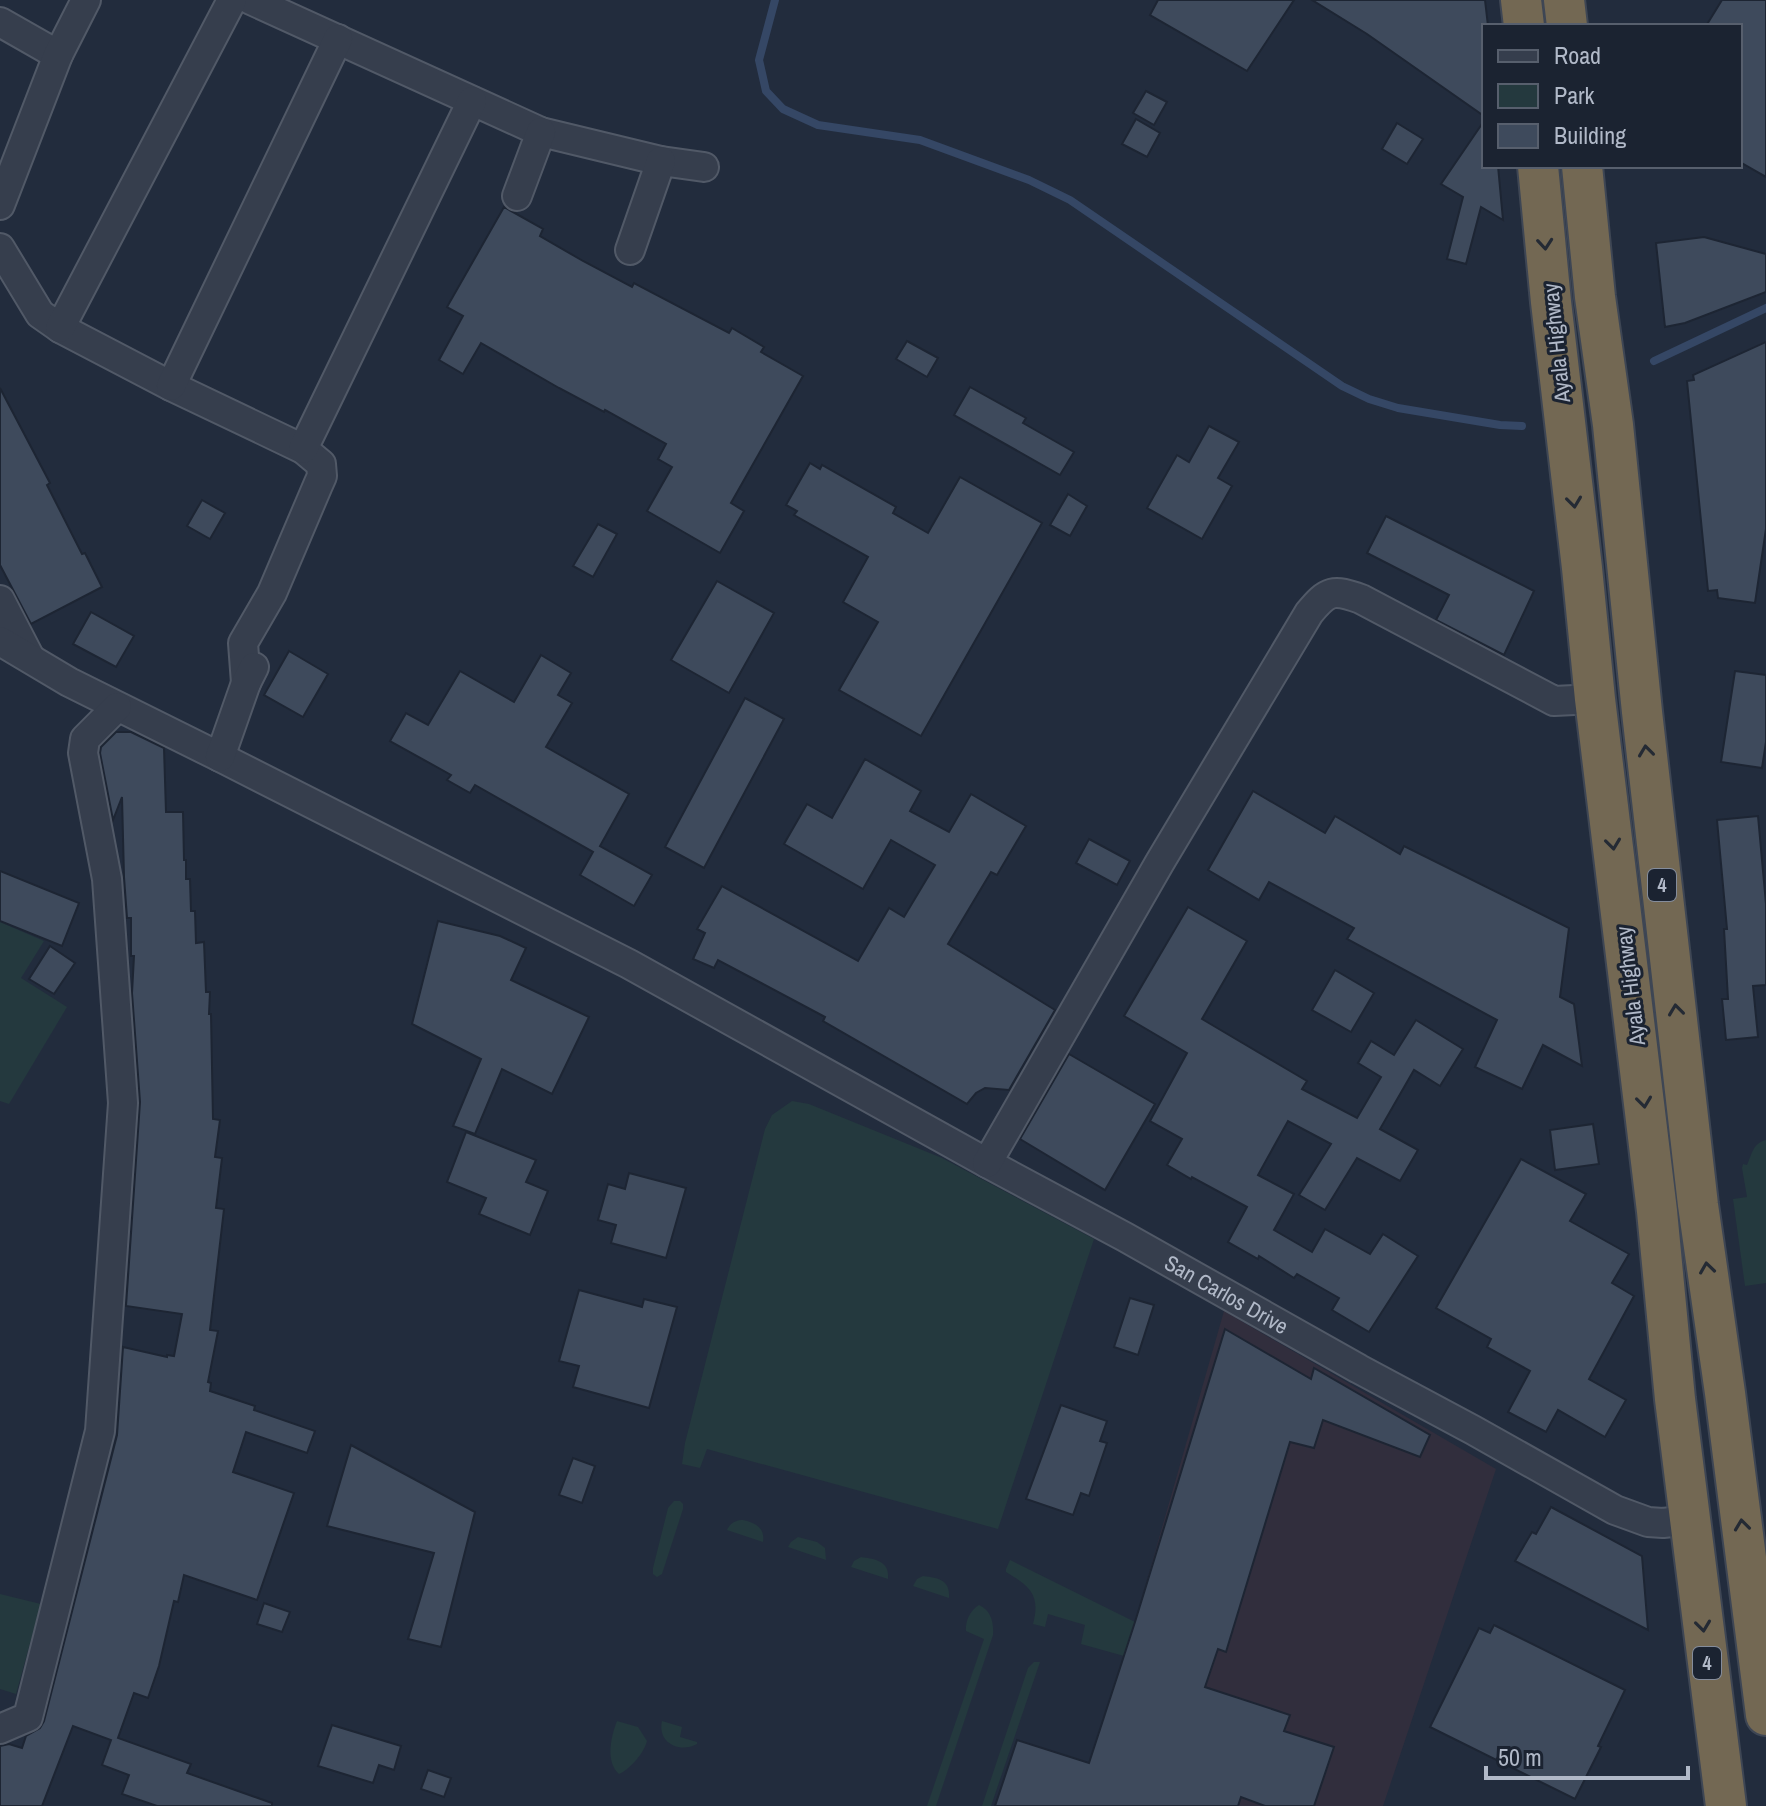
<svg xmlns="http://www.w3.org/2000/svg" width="1766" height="1806" font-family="'Archivo Narrow',sans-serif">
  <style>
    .medical { fill: #312e3d }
    .green { fill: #24393e }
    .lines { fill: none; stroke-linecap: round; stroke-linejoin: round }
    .stream { stroke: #354765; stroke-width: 8 }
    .building { fill: #3e4a5c; stroke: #1d2533; stroke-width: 2 }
    .minor-casing { stroke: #515967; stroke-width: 32 }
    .highway-casing { stroke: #3e4654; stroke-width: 44 }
    .minor { stroke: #363e4d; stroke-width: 28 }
    .highway { stroke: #736853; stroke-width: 40 }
    .oneway { stroke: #242a34 }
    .labels { text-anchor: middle; stroke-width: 6; stroke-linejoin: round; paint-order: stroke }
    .shield { fill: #1b2331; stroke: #848c9b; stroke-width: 2 }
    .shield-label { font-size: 20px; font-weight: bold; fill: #b1b9c8 }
    .street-label { font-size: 22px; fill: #b1b9c8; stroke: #1b2331 }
  </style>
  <rect width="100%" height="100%" fill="#222c3d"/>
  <path class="medical" d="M1224,1311L1496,1469L1383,1806H1075L1135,1622Z"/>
  <g class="green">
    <path d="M0,922L44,941L21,978L67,1007L9,1104L0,1101Z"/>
    <path d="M792,1101L809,1104L942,1158L1094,1239L998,1529L707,1449L700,1468L682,1464L685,1443L765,1129L772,1115Z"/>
    <path d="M1766,1140V1283L1745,1286L1733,1199L1747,1197L1742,1168L1743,1164L1747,1165C1752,1154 1753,1143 1766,1140Z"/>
    <path d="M674,1501H680L683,1504V1509L662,1574L657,1577L653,1574V1568L668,1508Z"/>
    <path d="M743,1520C756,1523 765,1528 763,1542L727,1530C730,1523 736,1520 743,1520Z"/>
    <path d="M798,1537L817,1542L825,1548L826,1560L788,1547L791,1542Z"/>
    <path d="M861,1557C875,1559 890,1561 888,1579L851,1567L854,1561Z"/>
    <path d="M1010,1560L1135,1622L1124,1656L1081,1644L1085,1625L1048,1614L1045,1627L1033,1624C1041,1594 1029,1586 1006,1572V1569Z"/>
    <path d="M923,1576C939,1578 950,1580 949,1598L913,1586L917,1579Z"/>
    <path d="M0,1594L41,1604L16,1694L0,1689Z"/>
    <path d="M979,1605C991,1610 994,1623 993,1635L936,1806H927L984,1639L966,1631C965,1622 970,1610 979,1605Z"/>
    <path d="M1034,1662H1040L991,1806H982L1028,1668Z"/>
    <path d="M617,1721L638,1727L647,1741C644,1753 630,1769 619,1774C605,1762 611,1736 617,1721Z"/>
    <path d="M662,1721L682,1727L680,1737L697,1742V1744C679,1754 657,1742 662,1721Z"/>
  </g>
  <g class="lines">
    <g class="stream">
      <path d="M775,0L759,60L766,91L783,109L818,125L920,140L1029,180L1070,200L1342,386L1369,399L1398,408L1500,425L1522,426"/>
      <path d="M1654,361L1766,308"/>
    </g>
  </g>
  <g class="building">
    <path d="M1158,0H1294L1247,71L1150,15Z"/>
    <path d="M1312,0H1485L1488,26H1484V116L1367,34Z"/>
    <path d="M1722,0H1766V177L1740,162V26H1706Z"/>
    <path d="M1146,91L1167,102L1154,125L1133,113Z"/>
    <path d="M1136,119L1160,133L1147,157L1122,144Z"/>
    <path d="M1484,121V166H1498L1503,220L1481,207L1466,264L1447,259L1463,197L1441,184Z"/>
    <path d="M1397,123L1423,139L1407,164L1382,149Z"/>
    <path d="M504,207L543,229L540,236L583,261L632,287L634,283L729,333L732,328L764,347L761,352L803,376L731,503L744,511L720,553L647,511L672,467L658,459L666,444L605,410L604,412L559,388L481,343L463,374L439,360L463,316L447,307Z"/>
    <path d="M1704,237L1766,254V292L1685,323L1665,327L1656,243Z"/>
    <path d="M907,341L938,358L927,377L896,359Z"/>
    <path d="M1766,342V529L1755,603L1718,598L1717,590L1708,591L1687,381L1694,380L1693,375Z"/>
    <path d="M970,387L1026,418L1023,423L1074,452L1060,475L954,415Z"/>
    <path d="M0,388L50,483L47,485L82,554L85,553L102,587L31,624L0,565Z"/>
    <path d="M1209,426L1239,442L1218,478L1232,486L1202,539L1147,508L1177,455L1189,462Z"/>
    <path d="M810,463L820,469L822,465L896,507L893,513L928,533L960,477L1042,523L921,736L839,690L878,622L843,602L868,557L794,515L797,511L786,505Z"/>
    <path d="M1068,494L1087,506L1070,536L1050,525Z"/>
    <path d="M202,500L225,513L210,539L187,526Z"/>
    <path d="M1386,516L1534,591L1504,655L1436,620L1449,595L1367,553Z"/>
    <path d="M598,524L617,534L593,577L573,566Z"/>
    <path d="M717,581L774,613L729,693L671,660Z"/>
    <path d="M91,612L134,636L116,667L73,644Z"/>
    <path d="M289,651L328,674L303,717L264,695Z"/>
    <path d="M541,655L571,673L558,695L572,703L546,747L629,794L600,846L652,875L634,906L580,875L593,852L475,785L470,793L447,780L451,775L390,741L406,713L428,725L460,671L514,702Z"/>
    <path d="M1735,671L1766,675V742L1762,768L1721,762Z"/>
    <path d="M745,698L784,719L704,868L665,847Z"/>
    <path d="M116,732H131L164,748L166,812H183L184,860H186V879H190L191,911H195L196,943L204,942L206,992H210L209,1014H211L213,1119L220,1120L215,1157L222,1158L216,1208L224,1209L210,1330L218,1331L208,1382L211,1383L210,1391L255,1406L254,1410L315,1431L307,1453L246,1432L233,1472L294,1493L257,1600L184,1575L178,1602L174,1601L159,1666L148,1698L134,1693L118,1738L191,1764L187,1773L272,1803V1806H157L122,1794L129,1775L102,1765L111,1740L73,1726L42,1806H0V1746L9,1744L22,1748L26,1736L40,1728L44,1721L117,1435L123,1347L167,1357V1355L174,1356L182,1314L126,1306L140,1102L132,993L134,956H131V918H127L124,877L122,797L113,820L100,753L101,747Z"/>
    <path d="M865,759L921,791L910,811L949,832L971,794L1026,826L997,875L991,872L948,944L1055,1010L1009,1090L985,1088L976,1093L967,1104L823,1021L825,1017L718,960L714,968L693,959L705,933L697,929L722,886L858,961L889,908L904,917L935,865L891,840L863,889L784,844L807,804L832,818Z"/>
    <path d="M1253,791L1325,833L1335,816L1400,854L1404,846L1569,928L1560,997L1574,1004L1582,1066L1543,1045L1522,1089L1475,1067L1497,1020L1347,939L1354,928L1269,882L1259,900L1208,870Z"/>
    <path d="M1758,816L1766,904V985L1753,986L1758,1037L1726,1040L1722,999H1728L1724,929H1727L1717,820Z"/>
    <path d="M1089,839L1130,861L1117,885L1076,863Z"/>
    <path d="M0,871L79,903L62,946L0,921Z"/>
    <path d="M1188,907L1247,941L1202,1019L1307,1081L1302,1089L1357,1118L1381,1077L1358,1063L1371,1041L1394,1055L1416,1020L1463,1049L1440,1086L1414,1070L1380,1129L1418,1150L1400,1181L1357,1158L1325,1210L1299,1195L1331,1144L1288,1121L1258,1175L1294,1194L1274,1230L1312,1252L1325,1229L1370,1254L1383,1234L1418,1256L1369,1332L1332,1310L1339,1298L1297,1274L1294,1278L1259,1256L1258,1259L1228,1242L1247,1207L1192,1177L1191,1179L1167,1165L1182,1139L1150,1121L1187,1053L1124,1016Z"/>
    <path d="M438,921L500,936L526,948L511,980L589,1017L552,1094L502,1069L475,1134L453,1126L481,1059L412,1024Z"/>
    <path d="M50,946L75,963L54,994L29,979Z"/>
    <path d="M1335,970L1374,993L1351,1032L1312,1010Z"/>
    <path d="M1069,1054L1155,1104L1105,1190L1020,1139Z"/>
    <path d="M1593,1124L1599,1164L1555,1170L1550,1130Z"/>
    <path d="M466,1132L536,1160L526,1182L548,1191L530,1235L479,1214L486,1198L447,1182Z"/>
    <path d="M1521,1159L1586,1194L1570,1221L1629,1254L1612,1283L1634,1296L1589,1379L1626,1400L1605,1437L1558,1410L1546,1432L1508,1412L1530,1371L1487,1347L1491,1339L1436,1308Z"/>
    <path d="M629,1173L686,1188L666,1258L611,1243L616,1225L598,1220L608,1184L625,1189Z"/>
    <path d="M579,1290L642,1307L644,1299L677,1307L649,1408L573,1387L579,1366L559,1361Z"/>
    <path d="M1130,1298L1154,1305L1138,1355L1114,1347Z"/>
    <path d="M1225,1329L1311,1379L1314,1368L1430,1435L1420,1457L1323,1420L1314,1448L1290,1442L1226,1652L1218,1649L1205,1687L1290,1715L1284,1731L1334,1747L1314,1806H1265L1241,1797L1238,1806H995L1017,1740L1089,1763L1135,1622Z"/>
    <path d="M1061,1405L1107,1421L1100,1441L1107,1443L1089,1496L1081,1493L1073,1515L1026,1499Z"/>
    <path d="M351,1445L475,1512L441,1647L408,1639L434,1553L327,1526Z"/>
    <path d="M573,1458L595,1466L582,1503L559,1495Z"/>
    <path d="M1551,1507L1642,1556L1648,1630L1515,1561L1532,1532L1536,1534Z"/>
    <path d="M264,1603L290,1612L282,1632L257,1624Z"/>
    <path d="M1494,1625L1625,1690L1598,1746L1601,1747L1575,1799L1430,1727L1479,1628L1490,1633Z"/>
    <path d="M332,1725L401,1746L394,1770L379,1765L373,1783L318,1766Z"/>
    <path d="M428,1770L451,1778L444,1797L421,1789Z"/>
  </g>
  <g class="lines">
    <defs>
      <g id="minor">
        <path d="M251,0L541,132L661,161L704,167"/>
        <path d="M0,22L58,55"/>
        <path d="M517,196L541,132"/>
        <path d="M0,205L58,55L86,0"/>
        <path d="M0,248L40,314L60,328L171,386L303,449L321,464L322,476L318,485L272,593L243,643L246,683"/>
        <path d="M630,250L661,161"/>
        <path d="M60,328L232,0"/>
        <path d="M171,386L338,39"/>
        <path d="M303,449L472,101"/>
        <path d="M0,600L30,658"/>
        <path id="s1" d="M0,641L69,682L220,757L629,964L987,1163L1125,1237L1359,1369L1473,1430L1615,1510L1648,1522L1663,1523L1690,1520"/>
        <path d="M220,757L246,683L254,667"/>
        <path d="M987,1163L1160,862L1309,613C1328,590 1333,589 1361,599L1554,701L1595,699"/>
        <path d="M0,1729L28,1717L100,1431L123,1103L107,879L83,753L85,739L117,707"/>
      </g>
      <g id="highway">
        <path d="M1521,0L1524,26"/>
        <path d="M1564,0L1567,26"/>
        <path d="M1538,166L1551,302L1582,568L1595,699L1657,1211L1675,1399L1726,1806"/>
        <path d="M1582,166L1595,297L1613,425L1642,712L1698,1205L1725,1393L1766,1715"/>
      </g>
    </defs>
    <use href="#minor" class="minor-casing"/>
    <use href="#highway" class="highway-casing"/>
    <use href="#minor" class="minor"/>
    <use href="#highway" class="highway"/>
  </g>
  <defs><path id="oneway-chevron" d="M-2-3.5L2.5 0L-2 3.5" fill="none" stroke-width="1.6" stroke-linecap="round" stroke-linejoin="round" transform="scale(2)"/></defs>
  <g class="oneway">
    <use href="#oneway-chevron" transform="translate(1545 244) rotate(85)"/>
    <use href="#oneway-chevron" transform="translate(1574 502) rotate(83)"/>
    <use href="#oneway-chevron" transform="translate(1646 751) rotate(-97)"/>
    <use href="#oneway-chevron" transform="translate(1613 844) rotate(83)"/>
    <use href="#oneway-chevron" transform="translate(1676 1010) rotate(-97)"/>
    <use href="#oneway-chevron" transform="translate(1644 1102) rotate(83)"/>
    <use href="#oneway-chevron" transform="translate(1707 1268) rotate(-98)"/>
    <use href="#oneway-chevron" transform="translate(1742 1525) rotate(-97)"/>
    <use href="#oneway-chevron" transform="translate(1703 1626) rotate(83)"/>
  </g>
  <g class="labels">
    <g class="shield">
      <rect x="1648" y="869" width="28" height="32" rx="6"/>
      <rect x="1693" y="1647" width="28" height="32" rx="6"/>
    </g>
    <g class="shield-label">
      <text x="1662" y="892">4</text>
      <text x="1707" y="1670">4</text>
    </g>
    <g class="street-label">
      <text transform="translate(1556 343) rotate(-96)" y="8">Ayala Highway</text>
      <text transform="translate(1630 986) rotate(-97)" y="8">Ayala Highway</text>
      <text dy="8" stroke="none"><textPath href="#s1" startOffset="1390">San Carlos Drive</textPath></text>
    </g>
  </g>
  <rect x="1482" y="24" width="260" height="144" fill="#1b2331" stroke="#575f6d" stroke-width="2"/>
  <rect x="1498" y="50" width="40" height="12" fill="#363e4d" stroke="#575f6d" stroke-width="2"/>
  <text x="1554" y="64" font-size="24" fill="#b1b9c8">Road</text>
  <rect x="1498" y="84" width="40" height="24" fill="#24393e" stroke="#575f6d" stroke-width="2"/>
  <text x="1554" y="104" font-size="24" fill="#b1b9c8">Park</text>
  <rect x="1498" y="124" width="40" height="24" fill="#3e4a5c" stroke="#575f6d" stroke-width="2"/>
  <text x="1554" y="144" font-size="24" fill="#b1b9c8">Building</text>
  <path d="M1486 1766v12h202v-12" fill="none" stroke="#b1b9c8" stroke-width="4"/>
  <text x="1498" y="1766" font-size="24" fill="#b1b9c8" stroke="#1b2331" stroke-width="6" paint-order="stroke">50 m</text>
</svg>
